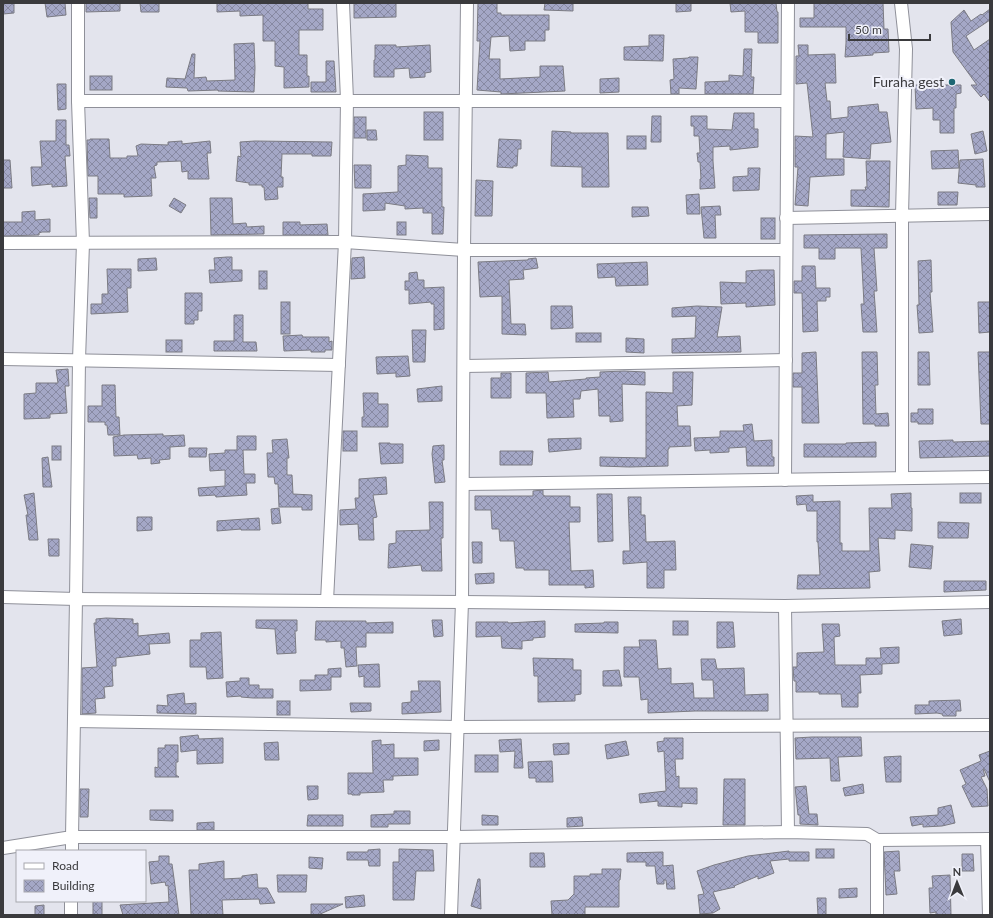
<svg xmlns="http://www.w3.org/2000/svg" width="993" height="918" font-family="Lato,sans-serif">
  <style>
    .building { fill: url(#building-cross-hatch); stroke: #7b7b83 }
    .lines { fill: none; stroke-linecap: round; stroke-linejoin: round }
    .minor-casing { stroke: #8f9099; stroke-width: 14 }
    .minor { stroke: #fff; stroke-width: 12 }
    .poi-dot { fill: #1e6773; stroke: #f0f1fa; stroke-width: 1.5 }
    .labels { text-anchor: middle; stroke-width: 4; stroke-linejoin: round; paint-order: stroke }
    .poi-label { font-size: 14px; fill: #3a3a3d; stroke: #f0f1fa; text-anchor: end }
  </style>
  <defs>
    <pattern id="building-cross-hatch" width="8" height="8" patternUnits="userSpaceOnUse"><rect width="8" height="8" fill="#a4a7c6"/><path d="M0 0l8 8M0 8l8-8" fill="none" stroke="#8789a2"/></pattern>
  </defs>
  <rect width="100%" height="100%" fill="#e3e4ed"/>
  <g class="building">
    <path d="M3,3H14V13L3,14Z"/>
    <path d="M45,3H65L66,15L47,17Z"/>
    <path d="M86,3H120V11L86,12Z"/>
    <path d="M140,3H159V12H141Z"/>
    <path d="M217,3H308V9H323V30H299V55H307V76H309V87L284,88V67L275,66V41H263V15L240,16V11L217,12Z"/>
    <path d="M354,3H396V17L354,18Z"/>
    <path d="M478,3H497V13H501V15H549V30H545V41H525V50L510,51L509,36L491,37L489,59H500V79L540,77V66H563L565,91L501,94V92L477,90L480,41H477Z"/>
    <path d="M545,3H573V11L544,10Z"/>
    <path d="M676,3H691V11L676,12Z"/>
    <path d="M730,3H776L777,12H778V43H758V32H745V11L731,12Z"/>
    <path d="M814,3H883L884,29H888L889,52L873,53V55L845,57L846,43V27H800V18H814Z"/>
    <path d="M990,9V20L966,36L974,50L990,39V102L984,94L981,97L971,85H977L953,52L951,22L964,10L971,21L981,14L982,15Z"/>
    <path d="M649,35H664L663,61L624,60V47L649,46Z"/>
    <path d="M254,43L255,68L254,92L218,91V90L188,91L187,88L166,87L167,78L185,79L192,54H195L194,78L206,77L207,81L235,80L234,44Z"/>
    <path d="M375,45H396V47L430,45L431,72L425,73V77L410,78L409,68L394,69V77H374V60H375Z"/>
    <path d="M798,45H808V55L835,54L836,83H825L827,101H830L831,119L848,117V107L878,104L879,112H887L891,142L871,144L870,159L843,157L844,132L826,134V159H844V175L810,177L808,206L795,205L798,167H795V136L813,137L807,83L796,84V56H799Z"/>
    <path d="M744,49H752L751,77H754L753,94H705V82L729,81V75L743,76Z"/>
    <path d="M689,57H698L696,89L679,88V94H671L670,80L674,79L673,59L688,58Z"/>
    <path d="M326,61H334L336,92H311V82H326Z"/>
    <rect x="90" y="76" width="22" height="14"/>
    <path d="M619,78V92L600,93V79Z"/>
    <path d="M57,84H66V109L58,110Z"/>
    <path d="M915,85H961V93L956,94V108H954V133H940V120H933V108L916,109Z"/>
    <rect x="424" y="112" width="19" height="28"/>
    <path d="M734,113H754V129H758V147L730,150V146L713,147V161L715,188L700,189V179H701L700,162H698L697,153H700L699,136H694V126H691V116H707V129L732,130Z"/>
    <path d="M652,116H661V142H651Z"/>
    <rect x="354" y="117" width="12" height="21"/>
    <path d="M56,120H66V145H69L70,156H65L67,186L52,187V184L32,186L31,167H42L40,141H56Z"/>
    <path d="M367,130H376L377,140H367Z"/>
    <path d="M552,131L571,132V133H608L609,187H582V167L551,166Z"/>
    <path d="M983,131L987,151L975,154L971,134Z"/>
    <rect x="627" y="136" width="19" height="13"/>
    <path d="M90,139H109L110,158H127V156H138L136,146L141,144L168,145V142L182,141V144L210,141L211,153H207L209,179H188V171L182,172L181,161L157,162V165L154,166L156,178H151L152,196L124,197V194H98V176H88L87,140H90Z"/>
    <path d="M499,139L521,140V149H518L517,166H513V168L497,167Z"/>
    <path d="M255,141L332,142L331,156H312V154H282L281,177H283V187H277L278,199L265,200L264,187H262V185H249V183L236,181L238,156L241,157L240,142Z"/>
    <path d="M958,150L959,168L932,169L931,151Z"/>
    <path d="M406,155L428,156V168H442V207H444L443,234H432V213H423V208L405,209V206L385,203V210L363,211V194L398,192V166L406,165Z"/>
    <path d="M983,159L985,187H976V185L958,183L960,160Z"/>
    <path d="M3,160H10L12,188H3Z"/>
    <path d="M866,161H890L889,207L851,206V190H866L865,187H867Z"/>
    <path d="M354,165H371V188H355Z"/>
    <path d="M748,168H760L759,190L733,191V177L748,176Z"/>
    <path d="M476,180L493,181L492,216H475Z"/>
    <path d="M938,192H958L957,205H938Z"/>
    <path d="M699,194L700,214H687L686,195Z"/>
    <path d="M89,198H97V218H90Z"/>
    <path d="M174,198L186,205L181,213L169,206Z"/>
    <path d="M210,198H232L233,224L246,223L247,227L264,226V234L211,235Z"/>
    <path d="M720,206L721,215H715L716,238H704L701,207Z"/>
    <path d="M632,207H648L649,216L632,217Z"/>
    <path d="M35,211V220L50,219V232H42L39,233V235L3,236V222H22V212Z"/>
    <rect x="761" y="218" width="14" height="21"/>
    <path d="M283,222H300V225L327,224L328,235H283Z"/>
    <rect x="397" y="222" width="9" height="13"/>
    <path d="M887,234V248H874L877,291H874L877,332H863L861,304H864L861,248H835V259H819V248H804V235Z"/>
    <path d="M227,257H232V270H242V281L210,283L209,270H215L214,258Z"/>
    <path d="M364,257L365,278L351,279L352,258Z"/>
    <path d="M156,258L157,270L138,271V259Z"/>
    <path d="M536,258L538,268L523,270L524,279L509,280L511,324H525L526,335L502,334V296L480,297L478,262L528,260V259Z"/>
    <path d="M931,260L932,292H930L933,332L919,333L917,305H919L918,261Z"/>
    <path d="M647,262L648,285L616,286L615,277L598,278L597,264Z"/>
    <path d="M802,266H815L816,288H830V297H826V301H817L818,331L803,332L802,293H794V281H802Z"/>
    <path d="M107,269H131V288H127L128,312L91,314V304H102V294H108Z"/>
    <path d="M760,270H774L775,305L746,307V303L721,304L720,282L746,283V271Z"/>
    <rect x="259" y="271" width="8" height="18"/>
    <path d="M417,272L418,280H424V288L444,287V329L434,330V304H431V302L409,304V290H405V281H409V273Z"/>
    <path d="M185,293H202V311H198V320H194V324H185Z"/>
    <rect x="281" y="302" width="9" height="32"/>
    <path d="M978,302H990V332L979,333Z"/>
    <path d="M551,306H572L573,328L551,329Z"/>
    <path d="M697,306L722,307L717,337L740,336L741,352L672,353V339L695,338L696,316L672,317V308Z"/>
    <path d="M234,315H243V342H256L257,351H214V341H234Z"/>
    <path d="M412,330H426L425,362H413Z"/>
    <rect x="576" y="333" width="25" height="9"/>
    <path d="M302,335L303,337H329V342L332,341V350H325V352H311V350L284,351L283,336Z"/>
    <path d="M626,338L644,339V353L626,352Z"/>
    <rect x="166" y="340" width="16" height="12"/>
    <path d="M816,352L819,423H802V387H793V373H802V353Z"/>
    <path d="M862,352H877L878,385H875L876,414L888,413L889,426H875V424H863Z"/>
    <path d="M918,352H929L930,385H918Z"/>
    <path d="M978,352H990V424H981Z"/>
    <path d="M408,356L410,376L396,377V373L377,374L376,357Z"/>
    <path d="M68,369L69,386H65L67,413L50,414V418L24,419V394L36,393V383H58L56,370Z"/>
    <path d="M624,371L645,372V385L622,384L623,421L610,422V416H599L598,389L581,391L580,399H573L574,417L547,418L546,393H526V373L548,372L549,382L586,379V378L600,377V372Z"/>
    <path d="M673,372H693L692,405L677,406L678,426H690L691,446L669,447V449H668V466L629,467L600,466V457L646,458V392L673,393Z"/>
    <path d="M501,373H511V398H491V378H501Z"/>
    <path d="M102,385H115L116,417H119L120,435H108L107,425H105V422H88V406H102Z"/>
    <path d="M442,386V401L418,402L417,389Z"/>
    <path d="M363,393H378V404H388V427H362V417H364Z"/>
    <path d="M918,409H933V424H918V422H911V413H918Z"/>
    <path d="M752,424L754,441L772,440V457H774V466H747L746,447L729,448V452L710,453V450L695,451L694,438L720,437V431H744L743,425Z"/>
    <rect x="343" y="431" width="14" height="20"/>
    <path d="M163,434V436L184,435L185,446L170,447V459L159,460L160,463L151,464V458L138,459L137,455L114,456L113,437L124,435Z"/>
    <path d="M237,436H256V450H243L244,474H255V483H246L247,495L216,497L215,495L199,496L198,488L225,486V470L210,471L209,454L225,453V450H237Z"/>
    <path d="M581,438V449L549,452L548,439Z"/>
    <path d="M287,439L289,458H287V475H292L293,494L312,495V510H302V507H279L278,484H275L274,477H268L267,453H273L272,440Z"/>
    <path d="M953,440V442L990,441V456L920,458L919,441Z"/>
    <path d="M876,442V457H804V444H846V443Z"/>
    <path d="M379,443H390V444H403V463L381,464Z"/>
    <path d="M444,445V460H442L445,482L435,483L432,454L433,446Z"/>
    <rect x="52" y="446" width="9" height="14"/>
    <path d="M189,448H207L206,457H189Z"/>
    <path d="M500,451H533L532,465H500Z"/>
    <path d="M48,457L52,487H43L42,458Z"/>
    <path d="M386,477L387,494L373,495L377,517L373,518L374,540H359L358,524L340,525V510L356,509L355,498H359V479Z"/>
    <path d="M543,490V495L545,496H570V507H580V522H569L571,571L593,570L594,587L585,588V585H549V570H524V568H516L514,541H500L499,529H492L491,510H475V496H533V491Z"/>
    <path d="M34,493L38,540H29L26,515H28L24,495Z"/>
    <path d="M911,493V508H912V531L895,530V539L878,538L880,571L869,572L870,588L797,589L798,575H820L818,542H817V511H807L806,504L797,505L796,496L813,495V502L840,501V543H842V551H870L869,508H892L891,494Z"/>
    <rect x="960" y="493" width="21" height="10"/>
    <path d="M597,494H612L613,541L598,542Z"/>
    <path d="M628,497H641V515H645L646,542L675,541L676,570H664V588H647V562L623,564V551H630Z"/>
    <path d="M429,502H443V538H441L442,571H422L421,565L388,568L389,544L396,543V531L430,530Z"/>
    <path d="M279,508L281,523L272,524L271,509Z"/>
    <path d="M137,517H152V530L137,531Z"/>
    <path d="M259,518L260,530H241V529L217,531V521Z"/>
    <path d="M938,522L969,523L968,538H938Z"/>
    <path d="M48,539H59V556H49Z"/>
    <path d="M472,542H482V563H473Z"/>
    <path d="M911,544L933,546L931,569L909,567Z"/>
    <path d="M494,573V583L476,584L475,574Z"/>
    <path d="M944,581H986V590L944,592Z"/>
    <path d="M106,618L133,619V624L138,623V636L169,633L170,643L149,644L150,654L116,658V666H112L113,686L104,687L105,698L95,699L96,713L82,714V668L97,667L94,623H96V619Z"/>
    <path d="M961,619L962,634L944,636L942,621Z"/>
    <path d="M256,620H297V631H295L296,653L277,654L275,629L256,628Z"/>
    <path d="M432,620H442L443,636L434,637Z"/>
    <path d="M316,621H366V623L393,622V633H366V647H356L357,666L346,667L344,648H341V641L326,642V640H315Z"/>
    <path d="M545,621V637L533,638V640L522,641V649L502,648L501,636L476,637V622H508V623Z"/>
    <rect x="673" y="621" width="15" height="14"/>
    <path d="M604,622H618V633L575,632V624L604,623Z"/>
    <path d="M717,622H733L735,647L717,648Z"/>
    <path d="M822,624H839L840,636L834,637L835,665H866V658H881L880,648L899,647V663L882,664V674L860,675L861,693H858V707H842L841,694H819V692H796V681H794L793,667H797V653L824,652Z"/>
    <path d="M221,632L223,678L207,679L206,667H190V640H201V633Z"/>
    <path d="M639,640H656L658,669L671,668V684L693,683L694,698H714L713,680H702L701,659H715L717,669L744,668L745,695L768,694V711H695L648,713V699L641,700L639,677H624V647H640Z"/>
    <path d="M533,658L573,659V670H581V694L575,695V701L538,702V676H534Z"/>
    <path d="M379,664L380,687H364V676L359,677L358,665Z"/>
    <path d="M341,668V677H331V690L300,691V680H315V675H328V669Z"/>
    <path d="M619,670L622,686H603V671Z"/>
    <path d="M240,678H249V685H259V689H273V698H253L241,697V696L227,697L226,682L240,681Z"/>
    <path d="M418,681H440L441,712L402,714V703L411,702V691H419Z"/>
    <path d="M184,693L185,704L196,703V714L157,713V705L168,706L167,695Z"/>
    <path d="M960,700L961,711H956V716H943L942,714L937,713L915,714V705H929V701Z"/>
    <rect x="277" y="701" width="13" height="14"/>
    <path d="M350,703H371V711L351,712Z"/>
    <path d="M198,735L199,739L223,738V763L197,764V750L181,752L180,737Z"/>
    <path d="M812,737H861L862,756L838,757L840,781H831L830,758L796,759L795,738Z"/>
    <path d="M664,738H683V759H675L676,777L679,776V788H697V804L682,803V807L658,806V801L640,803L639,794L666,791L664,751L658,752L657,742L664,741Z"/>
    <path d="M521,739L523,768H514L515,751L500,752L499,740Z"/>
    <path d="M381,740V745L394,744V758H418V775L393,776V780H383L384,792L360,793V795H352V794H348V773H373L372,741Z"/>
    <path d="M439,740V750L424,751V741Z"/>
    <path d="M626,741L629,755L607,759L605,745Z"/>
    <path d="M278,742L279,760H265L264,743Z"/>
    <path d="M569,743V754L554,755L553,744Z"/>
    <path d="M165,745H178V762H176V775L179,777H155V767L158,768V748H165Z"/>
    <path d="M990,751V782L984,769H983L985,776L981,777L987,789L988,806L972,807L962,786L966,784L960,770L981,761L979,755Z"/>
    <rect x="475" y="755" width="23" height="17"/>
    <path d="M901,756V782H886L884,757Z"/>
    <path d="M552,761L553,782H536V778H529L528,762Z"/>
    <path d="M724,779H745V825H723Z"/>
    <path d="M863,784L864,793L845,796L843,788Z"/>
    <path d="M307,786H318V799L308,800Z"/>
    <path d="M806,786L809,814H817L818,825L800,824V815H798L795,787Z"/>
    <path d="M80,789H89L88,817H80Z"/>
    <path d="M951,805L955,823L942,826L923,827V824L912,826L910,817L938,815V808Z"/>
    <path d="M150,810H173V821L150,820Z"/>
    <path d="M394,811H410V824H388V827H371V815L394,814Z"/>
    <path d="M308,815H343V826H307Z"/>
    <path d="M482,815L498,816V825H482Z"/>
    <path d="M582,817L583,826L567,827V818Z"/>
    <path d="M214,822V830H197V823Z"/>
    <path d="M380,849V866H369L368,860H347V852H368V850Z"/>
    <path d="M399,849L433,850L434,871H416L414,900H393V862H399Z"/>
    <rect x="816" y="849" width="18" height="9"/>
    <path d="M789,851V852H809V861H789V859L770,861L774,873L758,879V876L734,886L735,887L713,892L720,909L713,913L700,914L698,895L704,894L697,871L714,865L748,856Z"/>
    <path d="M899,851L900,871H894L897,894L886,895L884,852Z"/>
    <path d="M663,852V866L673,865L675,889H667L666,880H664V884H657L655,866H646V862H627V853Z"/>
    <path d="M530,853H544L545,867H530Z"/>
    <path d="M962,854H973L974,871H962Z"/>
    <path d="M159,856H169V864H172L179,915H123L120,905L169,902L168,885L166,886L165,882L151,884L149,862L159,861Z"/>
    <path d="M309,857L323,858L322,869L309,868Z"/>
    <path d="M224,861V879L242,878V876L257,874L258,888H267L275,903L260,904L259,899L222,900L223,915H191L189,870H199V864Z"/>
    <path d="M602,869H621L620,880H619V907H585V915H552L551,901L568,900L574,894V876H590V874H602Z"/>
    <path d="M277,875H307L306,892H278Z"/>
    <path d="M950,875L951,915H936V912L930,913L929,888H933L932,876Z"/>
    <path d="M478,879H480L481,909L471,906Z"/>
    <path d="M857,888V897L839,898V889Z"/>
    <path d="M364,895L365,906L346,908L345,897Z"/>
    <path d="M817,898H826V915H818Z"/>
    <rect x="93" y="901" width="9" height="14"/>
    <path d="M311,904H343L318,915H311Z"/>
    <path d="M44,905V915H35V906Z"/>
  </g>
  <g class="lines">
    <defs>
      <g id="minor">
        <path d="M901,3L906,49L902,215V478"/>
        <path d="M78,101H787"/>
        <path d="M786,218L990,214"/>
        <path d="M3,243L345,242L464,250H786"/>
        <path d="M3,359L339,365"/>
        <path d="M464,366L786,360"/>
        <path d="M785,480L788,3"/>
        <path d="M463,484L990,477"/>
        <path d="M3,597L76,599L79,360L83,243L78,101V3"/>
        <path d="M327,601L345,242L347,100L343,3"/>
        <path d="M785,606L788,832"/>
        <path d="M74,721L458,727L990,725"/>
        <path d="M987,839L989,915"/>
        <path d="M3,848L72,837L76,599L462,602L785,606L990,602"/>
        <path d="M72,851V837H454L788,832L867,834L877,840L990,839"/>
        <path d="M71,915V901"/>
        <path d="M451,915L462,602L464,250L467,3"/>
        <path d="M877,915V840"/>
      </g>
    </defs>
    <use href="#minor" class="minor-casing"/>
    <use href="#minor" class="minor"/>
  </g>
  <circle class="poi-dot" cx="952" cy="82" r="4"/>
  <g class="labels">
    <g class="poi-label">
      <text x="944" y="87">Furaha gest</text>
    </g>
  </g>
  <rect width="993" height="918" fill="none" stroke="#3a3a3d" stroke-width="8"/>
  <rect x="16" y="850" width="130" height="52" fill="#f0f1fa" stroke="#a7a8ae"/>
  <rect x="24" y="863" width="20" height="6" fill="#ffffff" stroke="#a7a8ae"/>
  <text x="52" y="870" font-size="12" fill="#3a3a3d">Road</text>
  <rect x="24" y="880" width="20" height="12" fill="url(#building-cross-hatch)" stroke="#a7a8ae"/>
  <text x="52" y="890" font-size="12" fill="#3a3a3d">Building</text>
  <g transform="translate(957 882) rotate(359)" stroke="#f0f1fa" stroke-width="3" paint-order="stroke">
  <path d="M0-3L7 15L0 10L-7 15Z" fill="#3a3a3d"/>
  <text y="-6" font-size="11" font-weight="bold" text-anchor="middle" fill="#3a3a3d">N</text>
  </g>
  <path d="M849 34v6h81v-6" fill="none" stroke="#3a3a3d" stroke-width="2"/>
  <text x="855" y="34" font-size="12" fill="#3a3a3d" stroke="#f0f1fa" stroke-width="3" paint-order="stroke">50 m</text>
</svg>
